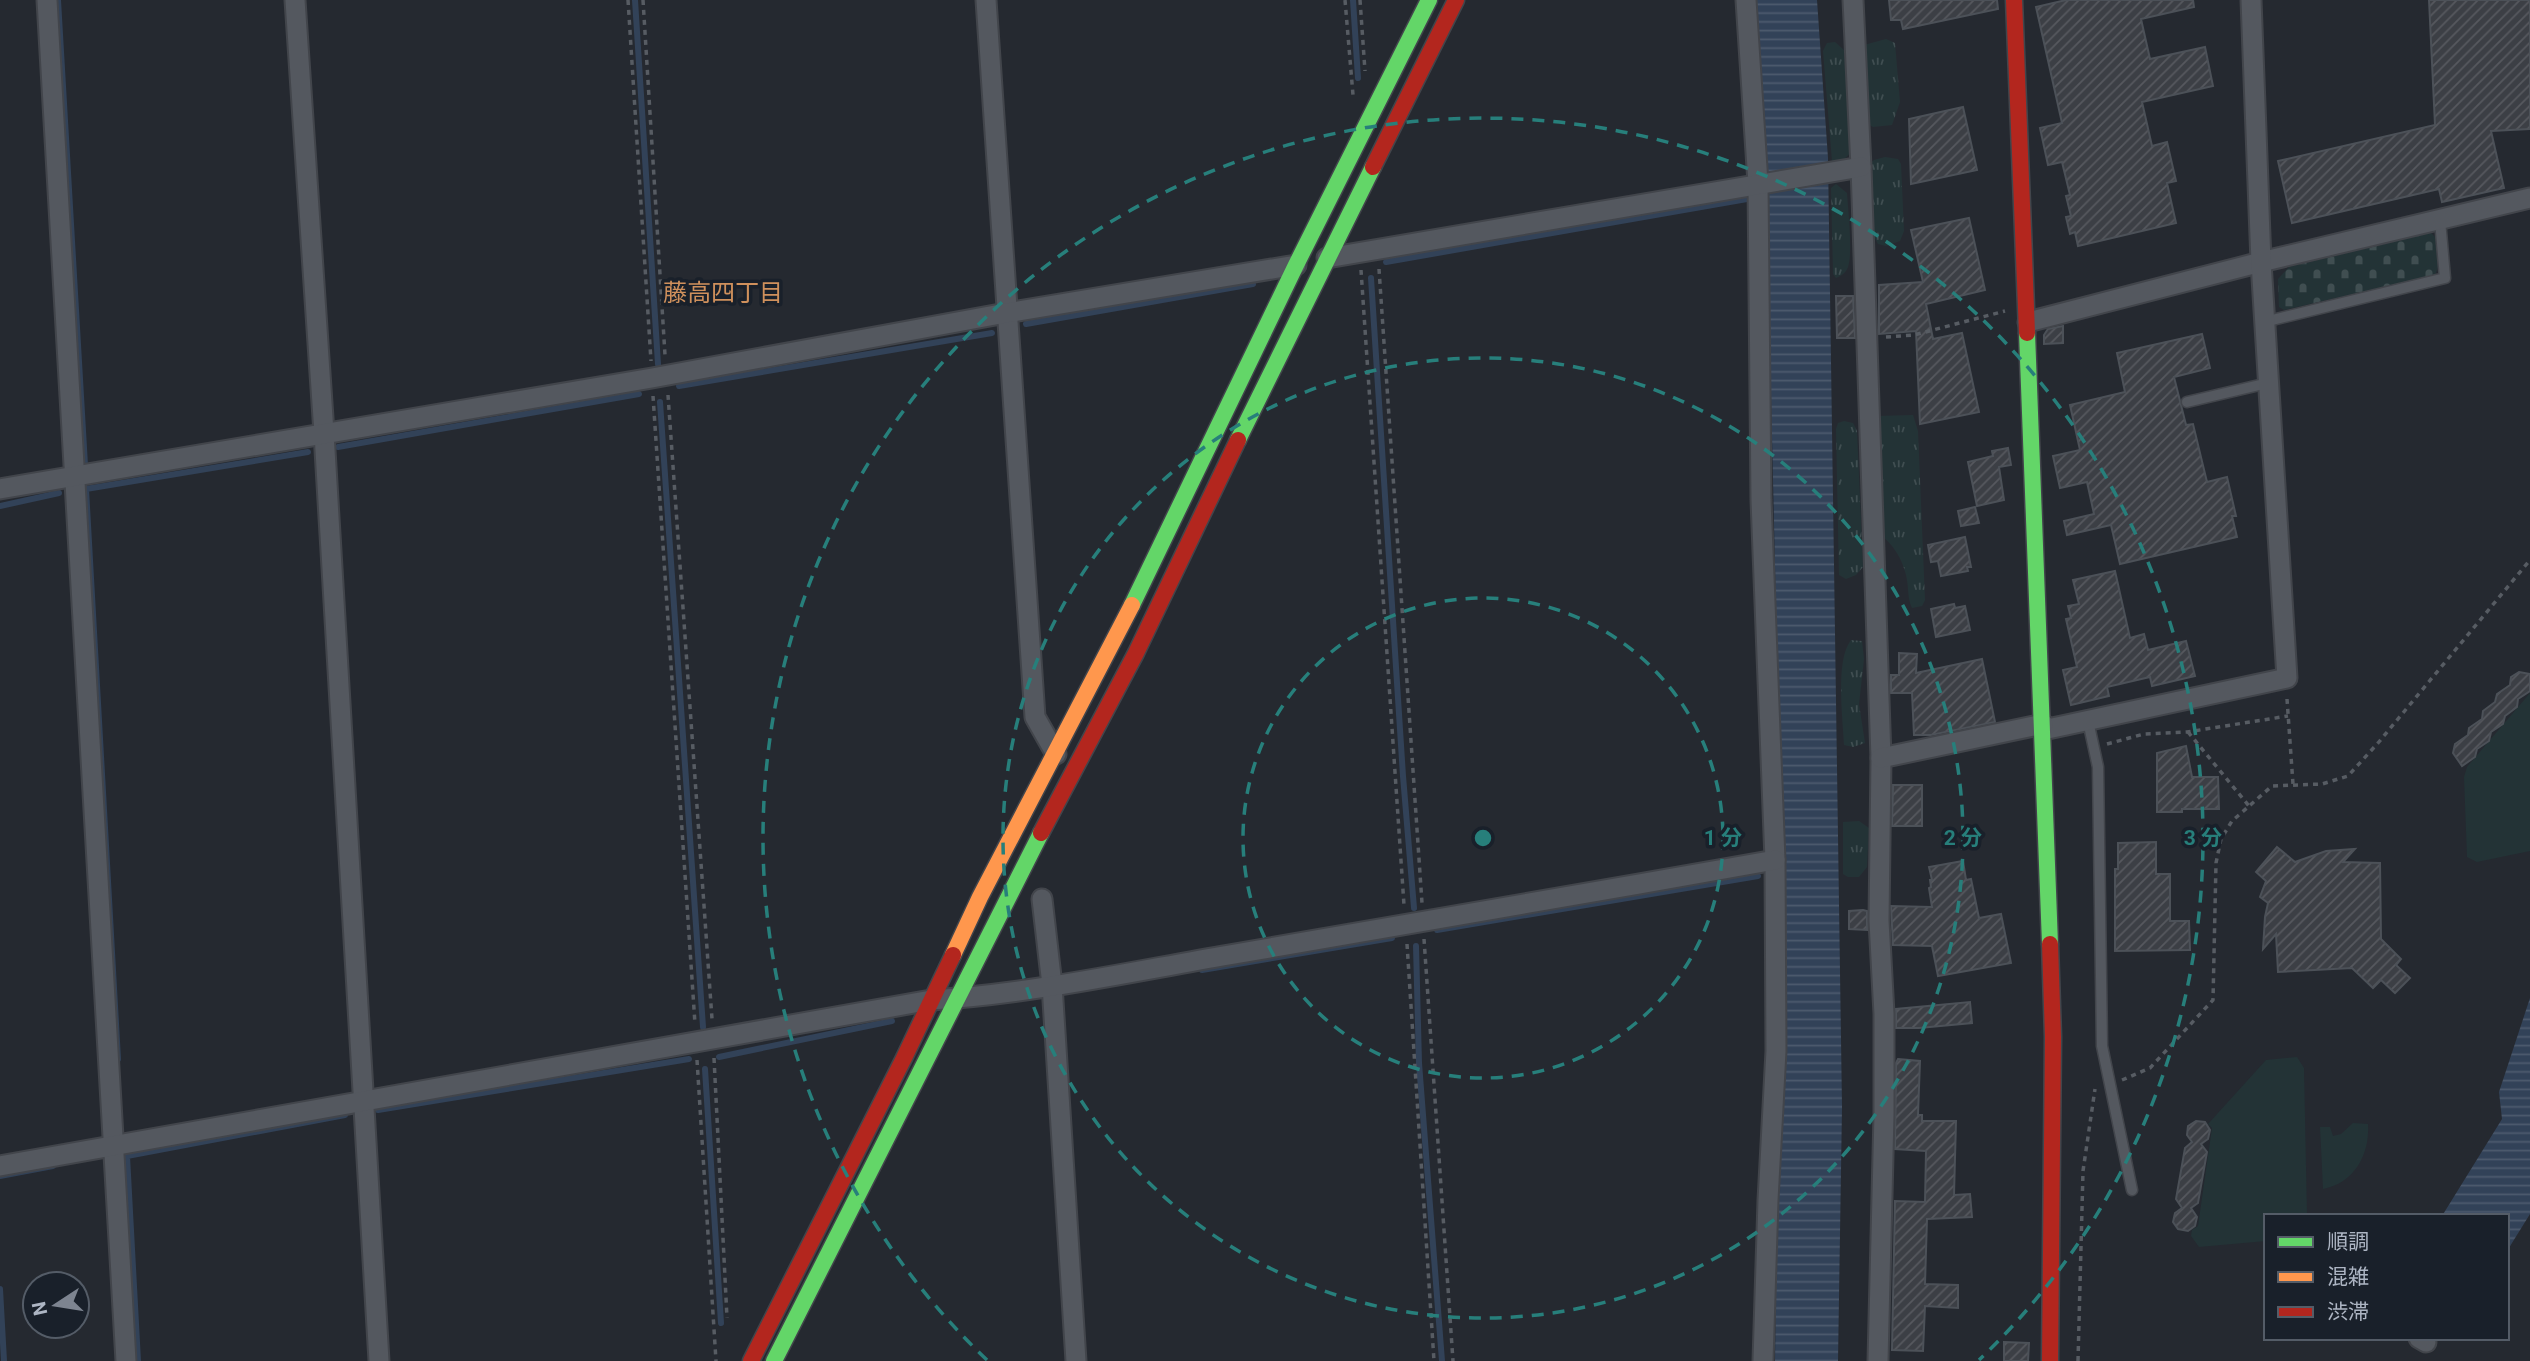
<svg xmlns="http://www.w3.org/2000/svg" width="2530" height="1361" font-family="Roboto,'Noto Sans JP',sans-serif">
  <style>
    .grass { fill: url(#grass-tufts) }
    .cemetery { fill: url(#cemetery-stones) }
    .garden { fill: #233336 }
    .water { fill: url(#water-rules) }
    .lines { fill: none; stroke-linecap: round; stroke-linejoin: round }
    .stream { stroke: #324258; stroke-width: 6 }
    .building { fill: url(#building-hatch); stroke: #4c5158; stroke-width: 2 }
    .lane-casing { stroke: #42454b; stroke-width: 13 }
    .street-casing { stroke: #42454b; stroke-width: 23 }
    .fast-casing { stroke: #42454b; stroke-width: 19 }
    .slow-casing { stroke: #42454b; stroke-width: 19 }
    .jam-casing { stroke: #42454b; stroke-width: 19 }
    .path { stroke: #575c63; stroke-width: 3.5; stroke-dasharray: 5 5; stroke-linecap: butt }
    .lane { stroke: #54585f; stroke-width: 10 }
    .street { stroke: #54585f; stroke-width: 19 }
    .fast { stroke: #63d668; stroke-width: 16 }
    .slow { stroke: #ff974d; stroke-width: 16 }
    .jam { stroke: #b3261e; stroke-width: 16 }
    .ring { fill: none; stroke: #277f7b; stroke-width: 3.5; stroke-dasharray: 12 9 }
    .labels { text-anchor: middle; stroke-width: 7; stroke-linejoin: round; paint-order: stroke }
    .neighbourhood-label { font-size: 24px; fill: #cf905c; stroke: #19202a }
    .centre { fill: #277f7b; stroke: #19202a; stroke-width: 3.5 }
    .ring-label { font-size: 21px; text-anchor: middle; font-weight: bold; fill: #277f7b; stroke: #19202a; stroke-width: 7; stroke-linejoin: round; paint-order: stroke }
  </style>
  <defs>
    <pattern id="grass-tufts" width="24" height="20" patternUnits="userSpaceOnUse" patternTransform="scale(1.75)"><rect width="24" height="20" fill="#233336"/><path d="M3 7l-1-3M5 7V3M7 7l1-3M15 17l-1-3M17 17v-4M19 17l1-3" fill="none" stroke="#404e51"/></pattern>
    <pattern id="cemetery-stones" width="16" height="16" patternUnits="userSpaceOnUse" patternTransform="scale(1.75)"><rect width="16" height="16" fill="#233336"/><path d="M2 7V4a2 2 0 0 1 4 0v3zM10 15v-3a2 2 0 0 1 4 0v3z" fill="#404e51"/></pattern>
    <pattern id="water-rules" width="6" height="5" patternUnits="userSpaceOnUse" patternTransform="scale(1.75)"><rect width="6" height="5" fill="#324258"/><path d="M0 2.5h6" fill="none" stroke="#4d5b6e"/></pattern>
    <pattern id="building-hatch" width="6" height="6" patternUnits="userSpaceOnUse" patternTransform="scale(1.75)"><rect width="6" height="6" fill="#3c3f45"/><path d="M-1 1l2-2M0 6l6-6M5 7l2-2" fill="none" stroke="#56585e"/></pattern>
  </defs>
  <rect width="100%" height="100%" fill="#252930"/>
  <g class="grass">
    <path d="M1886,39L1895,43L1900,102L1892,125L1873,127L1868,124L1864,45Z"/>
    <path d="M1835,42L1844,50L1853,150C1847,157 1842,163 1832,161L1823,51L1827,43Z"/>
    <path d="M1885,157L1898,159L1901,164L1904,231L1900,241L1886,246L1878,244L1869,226L1872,196L1870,163L1874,160Z"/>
    <path d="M1836,184L1847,193C1848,210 1853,252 1848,267C1846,273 1841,276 1836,278L1833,274L1831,188Z"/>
    <path d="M1913,415L1918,431L1925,600L1922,606L1912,608C1907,597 1909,587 1906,575C1902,559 1893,543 1879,534L1877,416Z"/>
    <path d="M1844,421L1853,423L1857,431L1863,567L1856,575L1846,579L1839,575L1836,429L1838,423Z"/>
    <path d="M1851,640L1862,641L1864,659L1859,704L1865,743L1853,747L1844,745C1843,718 1835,660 1851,640Z"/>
    <path d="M1859,821L1869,828L1867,867L1859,877H1848L1843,874V822Z"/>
  </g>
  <path class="cemetery" d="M2431,233L2435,237L2438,267L2435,275L2284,310L2279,307L2278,279L2289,267Z"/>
  <g class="garden">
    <path d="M2530,693V851L2477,862L2467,857L2464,777L2467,767Z"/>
    <path d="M2297,1057L2304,1068L2307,1216H2266V1241L2199,1247L2191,1236L2192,1230L2198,1226L2212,1128L2208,1124L2266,1060Z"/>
    <path d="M2353,1123L2368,1124C2370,1155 2354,1183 2323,1189L2320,1127H2330L2333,1136L2341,1134Z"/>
  </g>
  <g class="water">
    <path d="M1755,0H1817L1828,158L1842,1107L1838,1361H1775L1782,871L1766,176Z"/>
    <path d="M2530,998V1214L2507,1251V1216H2442L2502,1119L2499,1092Z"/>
  </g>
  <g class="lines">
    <g class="stream">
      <path d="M58,0L85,465"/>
      <path d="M635,0L658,364"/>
      <path d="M1353,0L1358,78"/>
      <path d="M1386,262L1747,199"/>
      <path d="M1371,278L1403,776L1414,908"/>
      <path d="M1026,324L1253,284"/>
      <path d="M679,386L992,333"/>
      <path d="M660,402L703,1027"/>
      <path d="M338,447L639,394"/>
      <path d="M0,506L59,493"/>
      <path d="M1437,930L1758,876"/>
      <path d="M1416,946L1419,1063L1442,1361"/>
      <path d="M1202,970L1392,938"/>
      <path d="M719,1057L892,1021"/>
      <path d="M118,1059L86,489L308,452"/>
      <path d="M705,1069L721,1323"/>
      <path d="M378,1110L689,1059"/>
      <path d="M0,1176L53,1166"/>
      <path d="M0,1289L4,1361"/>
      <path d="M138,1361L127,1156L345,1115"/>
    </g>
  </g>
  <g class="building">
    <path d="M1889,0H1997L1998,9L1903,29L1901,20H1891Z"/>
    <path d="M2066,0H2193L2194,7L2141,19L2150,59L2205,47L2213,86L2142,102L2152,146L2167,142L2176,181L2167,183L2176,223L2078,246L2075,232L2070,234L2066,217L2071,216L2066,196L2070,195L2062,162L2048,165L2040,128L2062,123L2036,7Z"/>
    <path d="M2429,0H2530V129L2491,131L2504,188L2442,202L2439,189L2292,223L2278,161L2435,125Z"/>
    <path d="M1963,107L1977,170L1911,184L1909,119Z"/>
    <path d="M1969,218L1985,290L1926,304L1933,339L1962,333L1979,412L1920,424L1916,331L1879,334V285L1923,282L1911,230Z"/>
    <path d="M1836,296H1853L1855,338H1837Z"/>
    <path d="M2063,326V343L2044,344V335L2048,329Z"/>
    <path d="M2202,334L2210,368L2174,377L2186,425L2193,424L2207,482L2227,477L2236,516H2232L2237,537L2120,564L2111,525L2067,535L2064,521L2094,514L2087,482L2060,488L2053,456L2080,450L2070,405L2125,392L2117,353Z"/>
    <path d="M2008,448L2011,465L1999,467L2004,500L1977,506L1968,462L1993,456L1992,451Z"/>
    <path d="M1975,507L1979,523L1961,526L1958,511Z"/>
    <path d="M1965,537L1971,567H1967L1968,571L1941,576L1938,561L1931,562L1928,545Z"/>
    <path d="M2115,571L2130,638L2144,634L2148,650L2186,641L2195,676L2152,686L2150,677L2107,687L2109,696L2071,705L2063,670L2077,667L2066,619L2071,618L2068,606L2079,604L2073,580Z"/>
    <path d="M1954,604L1955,608L1965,606L1970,630L1936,637L1931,609Z"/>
    <path d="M1899,653L1917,654L1916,673L1982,659L1995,722L1931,735H1914L1912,693H1891V675H1899Z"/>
    <path d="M2519,672L2530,674V691L2518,699L2517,707L2505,716L2503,724L2491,732L2489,741L2477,749L2475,757L2462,766L2453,753L2455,744L2468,735L2469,728L2482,719L2483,711L2495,702L2497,694L2510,685L2511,677Z"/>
    <path d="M2186,746L2192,777H2218L2219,809H2182V812H2157V753Z"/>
    <path d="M1893,785H1922V826H1892Z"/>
    <path d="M2156,842V874H2170V921H2189L2190,950L2115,951V869H2118V843Z"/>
    <path d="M2277,847L2295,862L2326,851L2355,849L2343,862L2380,863L2381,939L2401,959L2396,965L2410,978L2395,993L2381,980L2373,988L2352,968L2278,972L2276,934L2263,949L2265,917L2268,903L2260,897L2266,881L2256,872Z"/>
    <path d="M1963,861L1966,880L1971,879L1979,918L2001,914L2011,963L1938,976L1932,946L1893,945L1891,906L1932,907L1929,888L1931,887L1930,880H1932L1929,867Z"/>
    <path d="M1863,910L1867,911V930L1849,929V911Z"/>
    <path d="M1970,1002L1972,1023L1919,1028H1896V1009Z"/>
    <path d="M1898,1059L1920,1061L1918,1115H1922V1121H1956L1954,1195L1970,1194L1972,1217L1927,1219L1925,1284L1958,1285V1308L1925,1306L1923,1351L1892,1350L1895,1201L1925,1202L1926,1151L1895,1149L1896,1063Z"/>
    <path d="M2196,1121L2205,1122L2210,1130L2208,1139L2201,1144L2207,1152L2198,1203L2191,1208L2197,1217L2195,1226L2188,1231L2178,1229L2173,1222L2175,1213L2182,1208L2176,1199L2185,1148L2192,1142L2187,1135L2188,1126Z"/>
    <path d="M2004,1342L2029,1343L2028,1361H2004Z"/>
  </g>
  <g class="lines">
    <defs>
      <g id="lane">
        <path d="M2264,322L2445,278L2440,220"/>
        <path d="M2187,402L2268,383"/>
        <path d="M2088,721L2098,767L2102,1046L2132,1190"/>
      </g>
      <g id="street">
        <path d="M47,0L126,1361"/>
        <path d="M295,0L324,433L379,1361"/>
        <path d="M986,0L1035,717L1056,754"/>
        <path d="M1746,0L1758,183L1761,500L1775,860L1776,1051L1768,1200L1763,1361"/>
        <path d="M1853,0L1861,167L1881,758L1879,921L1884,1014V1114L1878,1361"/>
        <path d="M1327,258L1861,167"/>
        <path d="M2028,322L2261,262L2530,198"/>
        <path d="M0,489L652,378L1006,313L1296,265"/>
        <path d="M2043,730L2287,678L2261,262L2251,0"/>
        <path d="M1881,758L2043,724"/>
        <path d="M1042,899L1052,985L1076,1361"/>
        <path d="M0,1166L931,1000C1030,994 1130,972 1229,955C1411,925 1593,892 1775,860"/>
        <path d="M2419,1338L2426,1342"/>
      </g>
      <g id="fast">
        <path d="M2027,333L2050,944"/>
        <path d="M1238,440L1373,167"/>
        <path d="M1132,605L1296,265L1429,0"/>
        <path d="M774,1361L1041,833"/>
      </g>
      <path id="slow" d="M953,955L980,897L1132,605"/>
      <g id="jam">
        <path d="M2014,0L2027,333"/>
        <path d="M1373,167L1456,0"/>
        <path d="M1041,833L1136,653L1238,440"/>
        <path d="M2050,944L2053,1037L2050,1361"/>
        <path d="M751,1361L904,1058L953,955"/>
      </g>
    </defs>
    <use href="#lane" class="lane-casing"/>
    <use href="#street" class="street-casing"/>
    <use href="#fast" class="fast-casing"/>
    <use href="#slow" class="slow-casing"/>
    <use href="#jam" class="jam-casing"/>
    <g class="path">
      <path d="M628,0L651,361"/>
      <path d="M643,0L665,355"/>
      <path d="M1345,0L1353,95"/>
      <path d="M1360,0L1365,71"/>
      <path d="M1379,269L1422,903"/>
      <path d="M1361,270L1404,905"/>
      <path d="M1886,337L1914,335L2005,311"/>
      <path d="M668,395L712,1019"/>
      <path d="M653,396L695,1024"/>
      <path d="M2287,699L2293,784"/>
      <path d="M2188,732L2249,806"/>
      <path d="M2107,744L2144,734L2187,732L2288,716"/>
      <path d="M1424,939L1453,1361"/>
      <path d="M1407,944L1434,1361"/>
      <path d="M714,1058L727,1318"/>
      <path d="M697,1060L716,1361"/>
      <path d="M2122,1080L2150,1068L2213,1000L2216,863L2221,839L2232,821L2272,786L2322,784L2348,776L2378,743L2530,560"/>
      <path d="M2078,1361L2083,1171L2095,1089"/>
    </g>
    <use href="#lane" class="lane"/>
    <use href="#street" class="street"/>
    <use href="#fast" class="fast"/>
    <use href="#slow" class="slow"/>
    <use href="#jam" class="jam"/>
  </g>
  <g class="ring">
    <circle cx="1483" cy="838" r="240"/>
    <circle cx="1483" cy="838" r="480"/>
    <path d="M987 1360A720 720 0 1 1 1979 1360"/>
  </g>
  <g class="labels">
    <g class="neighbourhood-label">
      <text x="723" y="301">藤高四丁目</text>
    </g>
  </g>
  <circle cx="1483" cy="838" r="10" class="centre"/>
  <g class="ring-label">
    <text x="1723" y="845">1 分</text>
    <text x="1963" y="845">2 分</text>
    <text x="2203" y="845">3 分</text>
  </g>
  <rect x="2264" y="1214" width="245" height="126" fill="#19202a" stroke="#545c67" stroke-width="2"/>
  <rect x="2278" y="1237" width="35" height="10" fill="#63d668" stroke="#545c67" stroke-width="2"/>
  <text x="2327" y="1249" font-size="21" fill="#adb5c3">順調</text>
  <rect x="2278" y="1272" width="35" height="10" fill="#ff974d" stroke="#545c67" stroke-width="2"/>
  <text x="2327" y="1284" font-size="21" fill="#adb5c3">混雑</text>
  <rect x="2278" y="1307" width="35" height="10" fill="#b3261e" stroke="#545c67" stroke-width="2"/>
  <text x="2327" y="1319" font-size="21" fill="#adb5c3">渋滞</text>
  <g transform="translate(56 1305) rotate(258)"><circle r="33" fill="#19202a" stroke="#545c67" stroke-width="2"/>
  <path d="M0-5L12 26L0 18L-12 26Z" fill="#7d8490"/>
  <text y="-10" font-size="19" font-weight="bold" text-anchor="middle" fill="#adb5c3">N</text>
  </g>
</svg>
